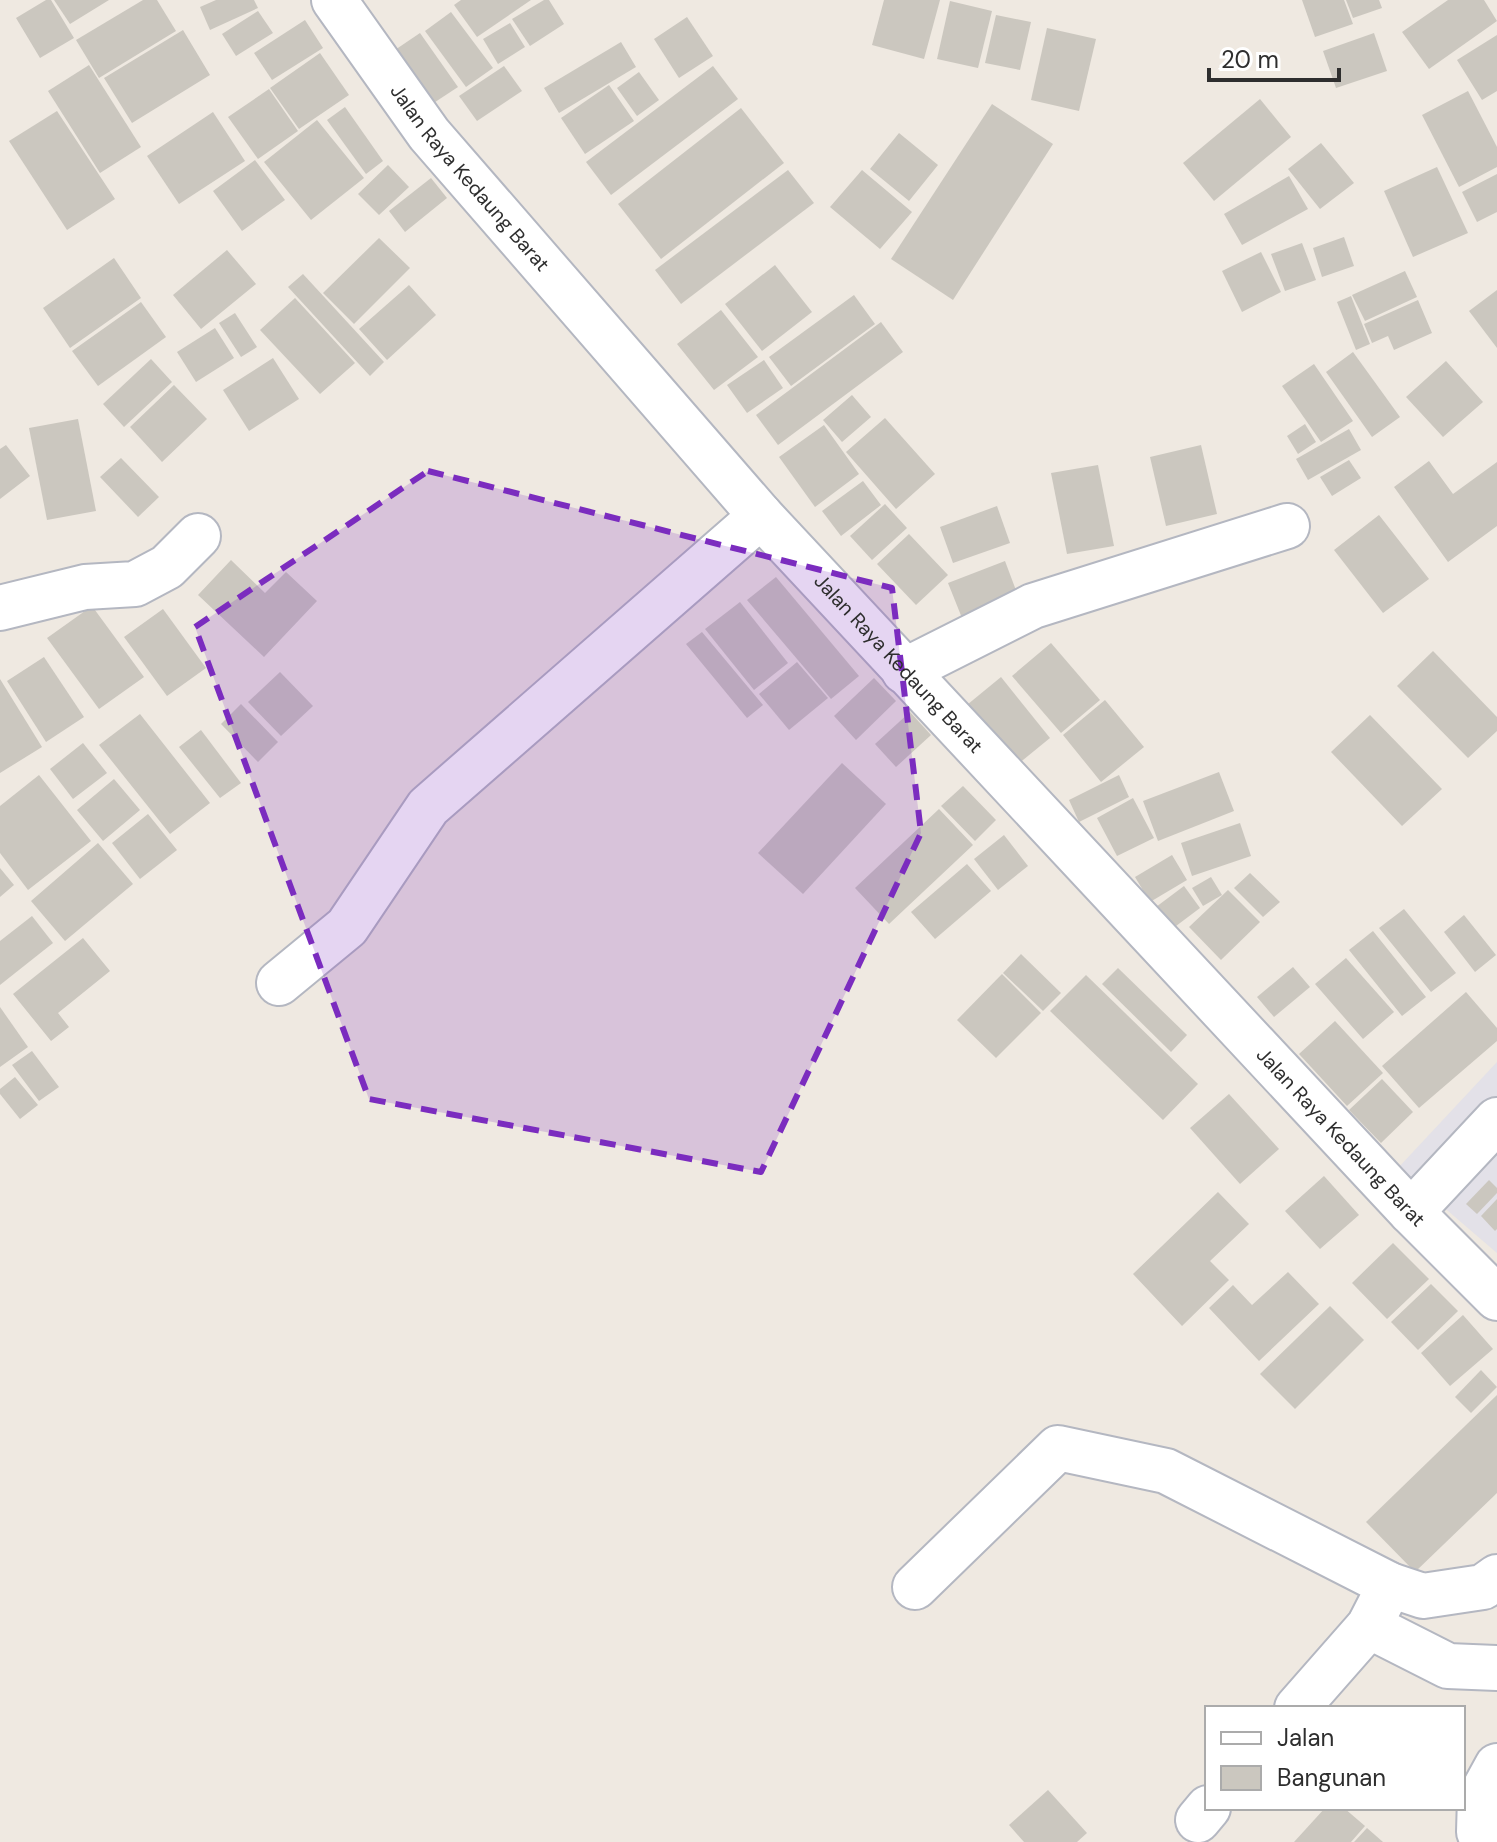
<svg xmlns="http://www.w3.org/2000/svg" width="1497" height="1842" font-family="'DM Sans',sans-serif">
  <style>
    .industrial { fill: #e3e1e8 }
    .building { fill: #cbc7bf }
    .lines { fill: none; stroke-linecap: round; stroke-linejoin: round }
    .minor-casing { stroke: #b4b7c1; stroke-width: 48 }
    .minor { stroke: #fff; stroke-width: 44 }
    .marked { fill: #7b2cbf; fill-opacity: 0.2; stroke: #7b2cbf; stroke-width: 6; stroke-dasharray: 16 10; stroke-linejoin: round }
    .labels { text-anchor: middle; stroke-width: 8; stroke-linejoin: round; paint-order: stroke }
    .street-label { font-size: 20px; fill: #2e2e2e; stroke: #fff }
  </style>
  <rect width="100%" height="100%" fill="#efe9e1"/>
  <path class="industrial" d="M1497,1062V1253L1398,1168Z"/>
  <g class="building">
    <path d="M46,0H51L74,38L40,58L16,18Z"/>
    <path d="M54,0H109L70,24Z"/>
    <path d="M143,0H157L176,31L99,78L76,40Z"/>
    <path d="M216,0H254L258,8L210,30L200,7Z"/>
    <path d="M461,0H531L477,37L454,5Z"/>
    <path d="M544,0H549L564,24L530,46L512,19Z"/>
    <path d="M884,0H940L924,59L872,45Z"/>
    <path d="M1302,0H1344L1353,24L1315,37Z"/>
    <path d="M1346,0H1379L1382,8L1353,18Z"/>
    <path d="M1448,0H1484L1497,21L1429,69L1402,32Z"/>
    <path d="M950,1L992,11L978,68L937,59Z"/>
    <path d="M258,11L273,33L236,56L222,34Z"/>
    <path d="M451,12L493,68L466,87L425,31Z"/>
    <path d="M996,15L1031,22L1020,70L985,63Z"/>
    <path d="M687,17L713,56L679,78L654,39Z"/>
    <path d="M305,20L323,48L272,80L254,53Z"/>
    <path d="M510,23L525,47L498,64L483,39Z"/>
    <path d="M1047,28L1096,39L1079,111L1031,100Z"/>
    <path d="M183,30L210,75L132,123L104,78Z"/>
    <path d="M420,33L458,87L426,108L389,54Z"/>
    <path d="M1374,33L1387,71L1336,88L1323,51Z"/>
    <path d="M1497,35V91L1482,100L1457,60Z"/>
    <path d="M621,42L636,67L559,113L544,88Z"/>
    <path d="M320,53L349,95L299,129L270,88Z"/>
    <path d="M89,65L141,147L100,173L48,91Z"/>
    <path d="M504,66L522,91L477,121L459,96Z"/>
    <path d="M713,66L738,99L611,195L586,162Z"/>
    <path d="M639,72L659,100L637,116L617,88Z"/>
    <path d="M609,85L634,121L585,154L561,118Z"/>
    <path d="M269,89L298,131L258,159L228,117Z"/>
    <path d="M1468,91L1497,147V167L1459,187L1422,115Z"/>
    <path d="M1260,99L1291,137L1214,201L1183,163Z"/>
    <path d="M992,104L1053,144L953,300L891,259Z"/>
    <path d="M345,107L383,161L366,174L327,120Z"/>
    <path d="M741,108L784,163L661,259L618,204Z"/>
    <path d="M57,111L115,199L67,230L9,141Z"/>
    <path d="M213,112L245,161L179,204L147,156Z"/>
    <path d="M317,120L364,178L311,220L264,162Z"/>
    <path d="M899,133L938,165L909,201L870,169Z"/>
    <path d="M1321,143L1354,183L1320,209L1288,169Z"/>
    <path d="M255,160L285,200L242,231L213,191Z"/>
    <path d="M388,165L409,187L379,215L358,194Z"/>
    <path d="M1437,167L1468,233L1413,257L1384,191Z"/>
    <path d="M788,170L814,203L681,304L655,270Z"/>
    <path d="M862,170L912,212L880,249L830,207Z"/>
    <path d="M1497,174V212L1477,222L1462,192Z"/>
    <path d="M1289,176L1308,209L1242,245L1224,214Z"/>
    <path d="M431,178L447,198L405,232L389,211Z"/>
    <path d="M1344,237L1354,266L1322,277L1313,248Z"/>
    <path d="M379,238L410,268L354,324L323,293Z"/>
    <path d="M1302,243L1316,280L1285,291L1271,254Z"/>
    <path d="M227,250L256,284L201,329L173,295Z"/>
    <path d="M1261,252L1281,292L1242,312L1222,271Z"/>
    <path d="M114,258L141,298L70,348L43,308Z"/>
    <path d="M775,265L812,312L762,351L725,304Z"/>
    <path d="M1405,271L1417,297L1365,321L1352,295Z"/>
    <path d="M303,274L384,362L370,376L288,287Z"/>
    <path d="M409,285L436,315L387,360L359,329Z"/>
    <path d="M1497,290V348L1469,311Z"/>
    <path d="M854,295L875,324L791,386L769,357Z"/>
    <path d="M1351,296L1370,344L1356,350L1337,302Z"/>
    <path d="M295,298L355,363L320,394L260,330Z"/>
    <path d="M1418,300L1432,333L1394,350L1388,336L1372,343L1364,324Z"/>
    <path d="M141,302L166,337L98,386L72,351Z"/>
    <path d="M721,310L758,357L714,390L677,344Z"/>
    <path d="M235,313L257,347L241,357L219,323Z"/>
    <path d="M881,322L903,352L778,445L756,415Z"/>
    <path d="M215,328L234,358L196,382L177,352Z"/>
    <path d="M1353,352L1400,417L1372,437L1326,372Z"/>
    <path d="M273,358L299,399L249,431L223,390Z"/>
    <path d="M151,359L172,382L124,427L103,404Z"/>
    <path d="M764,360L783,388L747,413L727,385Z"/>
    <path d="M1446,361L1483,402L1443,437L1406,397Z"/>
    <path d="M1314,364L1353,421L1321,442L1282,386Z"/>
    <path d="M174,385L207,419L162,462L130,427Z"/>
    <path d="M852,395L871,417L842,442L823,420Z"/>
    <path d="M885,418L935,474L896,509L846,452Z"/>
    <path d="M78,419L96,511L47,520L29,428Z"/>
    <path d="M1305,424L1316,442L1298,454L1287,436Z"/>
    <path d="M824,425L859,474L815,507L779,457Z"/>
    <path d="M1349,429L1361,450L1308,480L1296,459Z"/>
    <path d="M6,445L30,476L0,499V449Z"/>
    <path d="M1201,445L1217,514L1166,526L1150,457Z"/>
    <path d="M121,458L159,497L138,517L100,477Z"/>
    <path d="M1349,460L1361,478L1332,496L1320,477Z"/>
    <path d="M1429,461L1453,494L1497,462V526L1448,562L1394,487Z"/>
    <path d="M1098,465L1114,546L1067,554L1051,473Z"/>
    <path d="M863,481L881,505L841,536L822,511Z"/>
    <path d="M885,504L907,528L872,560L850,536Z"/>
    <path d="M997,506L1010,543L953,563L940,527Z"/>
    <path d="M1379,515L1429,579L1383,613L1334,550Z"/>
    <path d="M909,534L948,575L916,605L877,564Z"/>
    <path d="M231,560L265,593L286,572L317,601L264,657L198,595Z"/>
    <path d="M1005,561L1020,601L964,623L948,583Z"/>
    <path d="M776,577L859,676L831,699L747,600Z"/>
    <path d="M740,602L788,663L754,690L705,629Z"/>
    <path d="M92,606L144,677L99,709L47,638Z"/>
    <path d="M163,609L206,668L167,696L124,637Z"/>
    <path d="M702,632L763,705L747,718L686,644Z"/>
    <path d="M1051,643L1100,700L1061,733L1012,676Z"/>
    <path d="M1433,651L1497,717V731L1468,758L1397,686Z"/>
    <path d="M44,657L84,717L46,742L7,681Z"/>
    <path d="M797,662L828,698L789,730L759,694Z"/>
    <path d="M280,672L313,706L281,736L248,702Z"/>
    <path d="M1001,677L1050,738L1012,769L962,709Z"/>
    <path d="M874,678L896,701L856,740L834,716Z"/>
    <path d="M0,679L42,747L0,773Z"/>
    <path d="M1105,700L1144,747L1101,782L1063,735Z"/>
    <path d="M241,704L278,742L258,762L221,724Z"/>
    <path d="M910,712L931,735L896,767L875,744Z"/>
    <path d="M140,714L210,803L170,834L99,745Z"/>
    <path d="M1370,715L1442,789L1402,826L1331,752Z"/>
    <path d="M201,730L241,783L220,798L179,747Z"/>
    <path d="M83,743L107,773L73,799L50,769Z"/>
    <path d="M842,763L886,804L803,894L758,853Z"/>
    <path d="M1219,772L1234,811L1158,841L1143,801Z"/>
    <path d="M39,775L91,841L28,890L0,853V806Z"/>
    <path d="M1119,775L1129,797L1079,822L1069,800Z"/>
    <path d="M114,779L140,810L103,841L77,810Z"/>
    <path d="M963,786L996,820L975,841L941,806Z"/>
    <path d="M1133,798L1154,838L1117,856L1097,818Z"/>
    <path d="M939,809L973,845L889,924L855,888Z"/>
    <path d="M148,814L177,850L140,879L112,843Z"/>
    <path d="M1240,823L1251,856L1192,876L1181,843Z"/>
    <path d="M1004,835L1028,866L998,890L974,859Z"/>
    <path d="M98,843L133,884L65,941L31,901Z"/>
    <path d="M1172,855L1187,880L1150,902L1135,877Z"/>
    <path d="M967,864L991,891L935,939L911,912Z"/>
    <path d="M0,868L14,885L0,897Z"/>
    <path d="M1250,873L1280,902L1263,917L1234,888Z"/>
    <path d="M1211,877L1222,895L1203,906L1192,888Z"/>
    <path d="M1184,886L1200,908L1172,929L1156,907Z"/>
    <path d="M1228,890L1260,922L1221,960L1189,927Z"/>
    <path d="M1404,909L1456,973L1431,992L1379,928Z"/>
    <path d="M1464,915L1496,955L1475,972L1444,932Z"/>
    <path d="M32,916L53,943L0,985V941Z"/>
    <path d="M1373,931L1426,997L1402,1016L1349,950Z"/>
    <path d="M83,938L110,971L58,1013L69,1027L51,1041L13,994Z"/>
    <path d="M1021,954L1061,993L1043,1011L1003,973Z"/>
    <path d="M1346,958L1394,1012L1363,1039L1315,984Z"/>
    <path d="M1293,967L1310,987L1274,1017L1257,997Z"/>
    <path d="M1118,968L1187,1035L1171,1052L1102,984Z"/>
    <path d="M1002,974L1041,1013L996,1058L957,1020Z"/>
    <path d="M1086,975L1198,1084L1163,1120L1050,1011Z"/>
    <path d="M1466,992L1497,1028V1041L1419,1108L1382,1066Z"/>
    <path d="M0,1007L28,1047L0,1067Z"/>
    <path d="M1335,1021L1383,1073L1347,1106L1299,1054Z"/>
    <path d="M32,1051L59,1087L39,1101L12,1065Z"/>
    <path d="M15,1077L38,1105L20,1119L0,1094V1089Z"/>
    <path d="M1382,1079L1413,1112L1381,1143L1349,1110Z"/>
    <path d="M1229,1094L1279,1149L1240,1184L1190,1128Z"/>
    <path d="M1324,1176L1359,1215L1320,1249L1285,1211Z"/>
    <path d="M1489,1180L1497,1188V1193L1477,1214L1466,1204Z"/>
    <path d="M1218,1192L1249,1224L1210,1261L1229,1280L1182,1326L1133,1274Z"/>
    <path d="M1497,1199V1229L1495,1231L1481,1216Z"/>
    <path d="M1393,1243L1429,1279L1387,1319L1352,1283Z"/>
    <path d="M1288,1272L1319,1304L1259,1361L1209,1308L1233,1285L1252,1305Z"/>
    <path d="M1431,1284L1458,1311L1418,1350L1391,1322Z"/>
    <path d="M1330,1306L1364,1340L1295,1409L1260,1374Z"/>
    <path d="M1463,1315L1493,1349L1450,1386L1421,1353Z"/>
    <path d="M1481,1370L1497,1387L1471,1413L1455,1397Z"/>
    <path d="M1497,1395V1493L1415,1572L1366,1522Z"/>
    <path d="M1048,1790L1087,1833L1077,1842H1024L1009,1825Z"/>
    <path d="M1325,1808H1344L1365,1826L1351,1842H1294Z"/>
    <path d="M1367,1828L1383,1842H1354Z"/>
  </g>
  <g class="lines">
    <defs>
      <g id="minor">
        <path id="s1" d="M334,0L429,134L761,516L1411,1212L1497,1298"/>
        <path d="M0,608L85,587L135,584L167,567L198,536"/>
        <path d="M904,671L1033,606L1287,526"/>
        <path d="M279,983L347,927L428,807L761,516"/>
        <path d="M1411,1212L1497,1120"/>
        <path d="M915,1587L1058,1448L1166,1471L1390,1585L1423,1596L1483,1587L1497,1577"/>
        <path d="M1369,1626L1448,1666L1497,1668"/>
        <path d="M1297,1708L1369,1626L1390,1585"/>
        <path d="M1198,1820L1208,1808"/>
        <path d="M1487,1842L1479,1832L1480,1797L1497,1766"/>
      </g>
    </defs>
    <use href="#minor" class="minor-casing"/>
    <use href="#minor" class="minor"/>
  </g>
  <path class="marked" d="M428,471L892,588L921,833L761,1172L369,1099L195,627Z"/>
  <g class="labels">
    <g class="street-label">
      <text dy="7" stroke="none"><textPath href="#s1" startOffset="224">Jalan Raya Kedaung Barat</textPath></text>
      <text dy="7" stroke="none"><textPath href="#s1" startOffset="872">Jalan Raya Kedaung Barat</textPath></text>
      <text dy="7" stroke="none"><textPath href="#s1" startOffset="1520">Jalan Raya Kedaung Barat</textPath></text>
    </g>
  </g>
  <rect x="1205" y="1706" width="260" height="104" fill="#ffffff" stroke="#ababab" stroke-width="2"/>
  <rect x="1221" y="1732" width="40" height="12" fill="#ffffff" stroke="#ababab" stroke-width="2"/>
  <text x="1277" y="1746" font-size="24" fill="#2e2e2e">Jalan</text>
  <rect x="1221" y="1766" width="40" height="24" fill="#cbc7bf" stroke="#ababab" stroke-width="2"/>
  <text x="1277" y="1786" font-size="24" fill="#2e2e2e">Bangunan</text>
  <path d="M1209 68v12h130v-12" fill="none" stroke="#2e2e2e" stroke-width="4"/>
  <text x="1221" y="68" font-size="24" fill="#2e2e2e" stroke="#ffffff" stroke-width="6" paint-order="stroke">20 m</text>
</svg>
